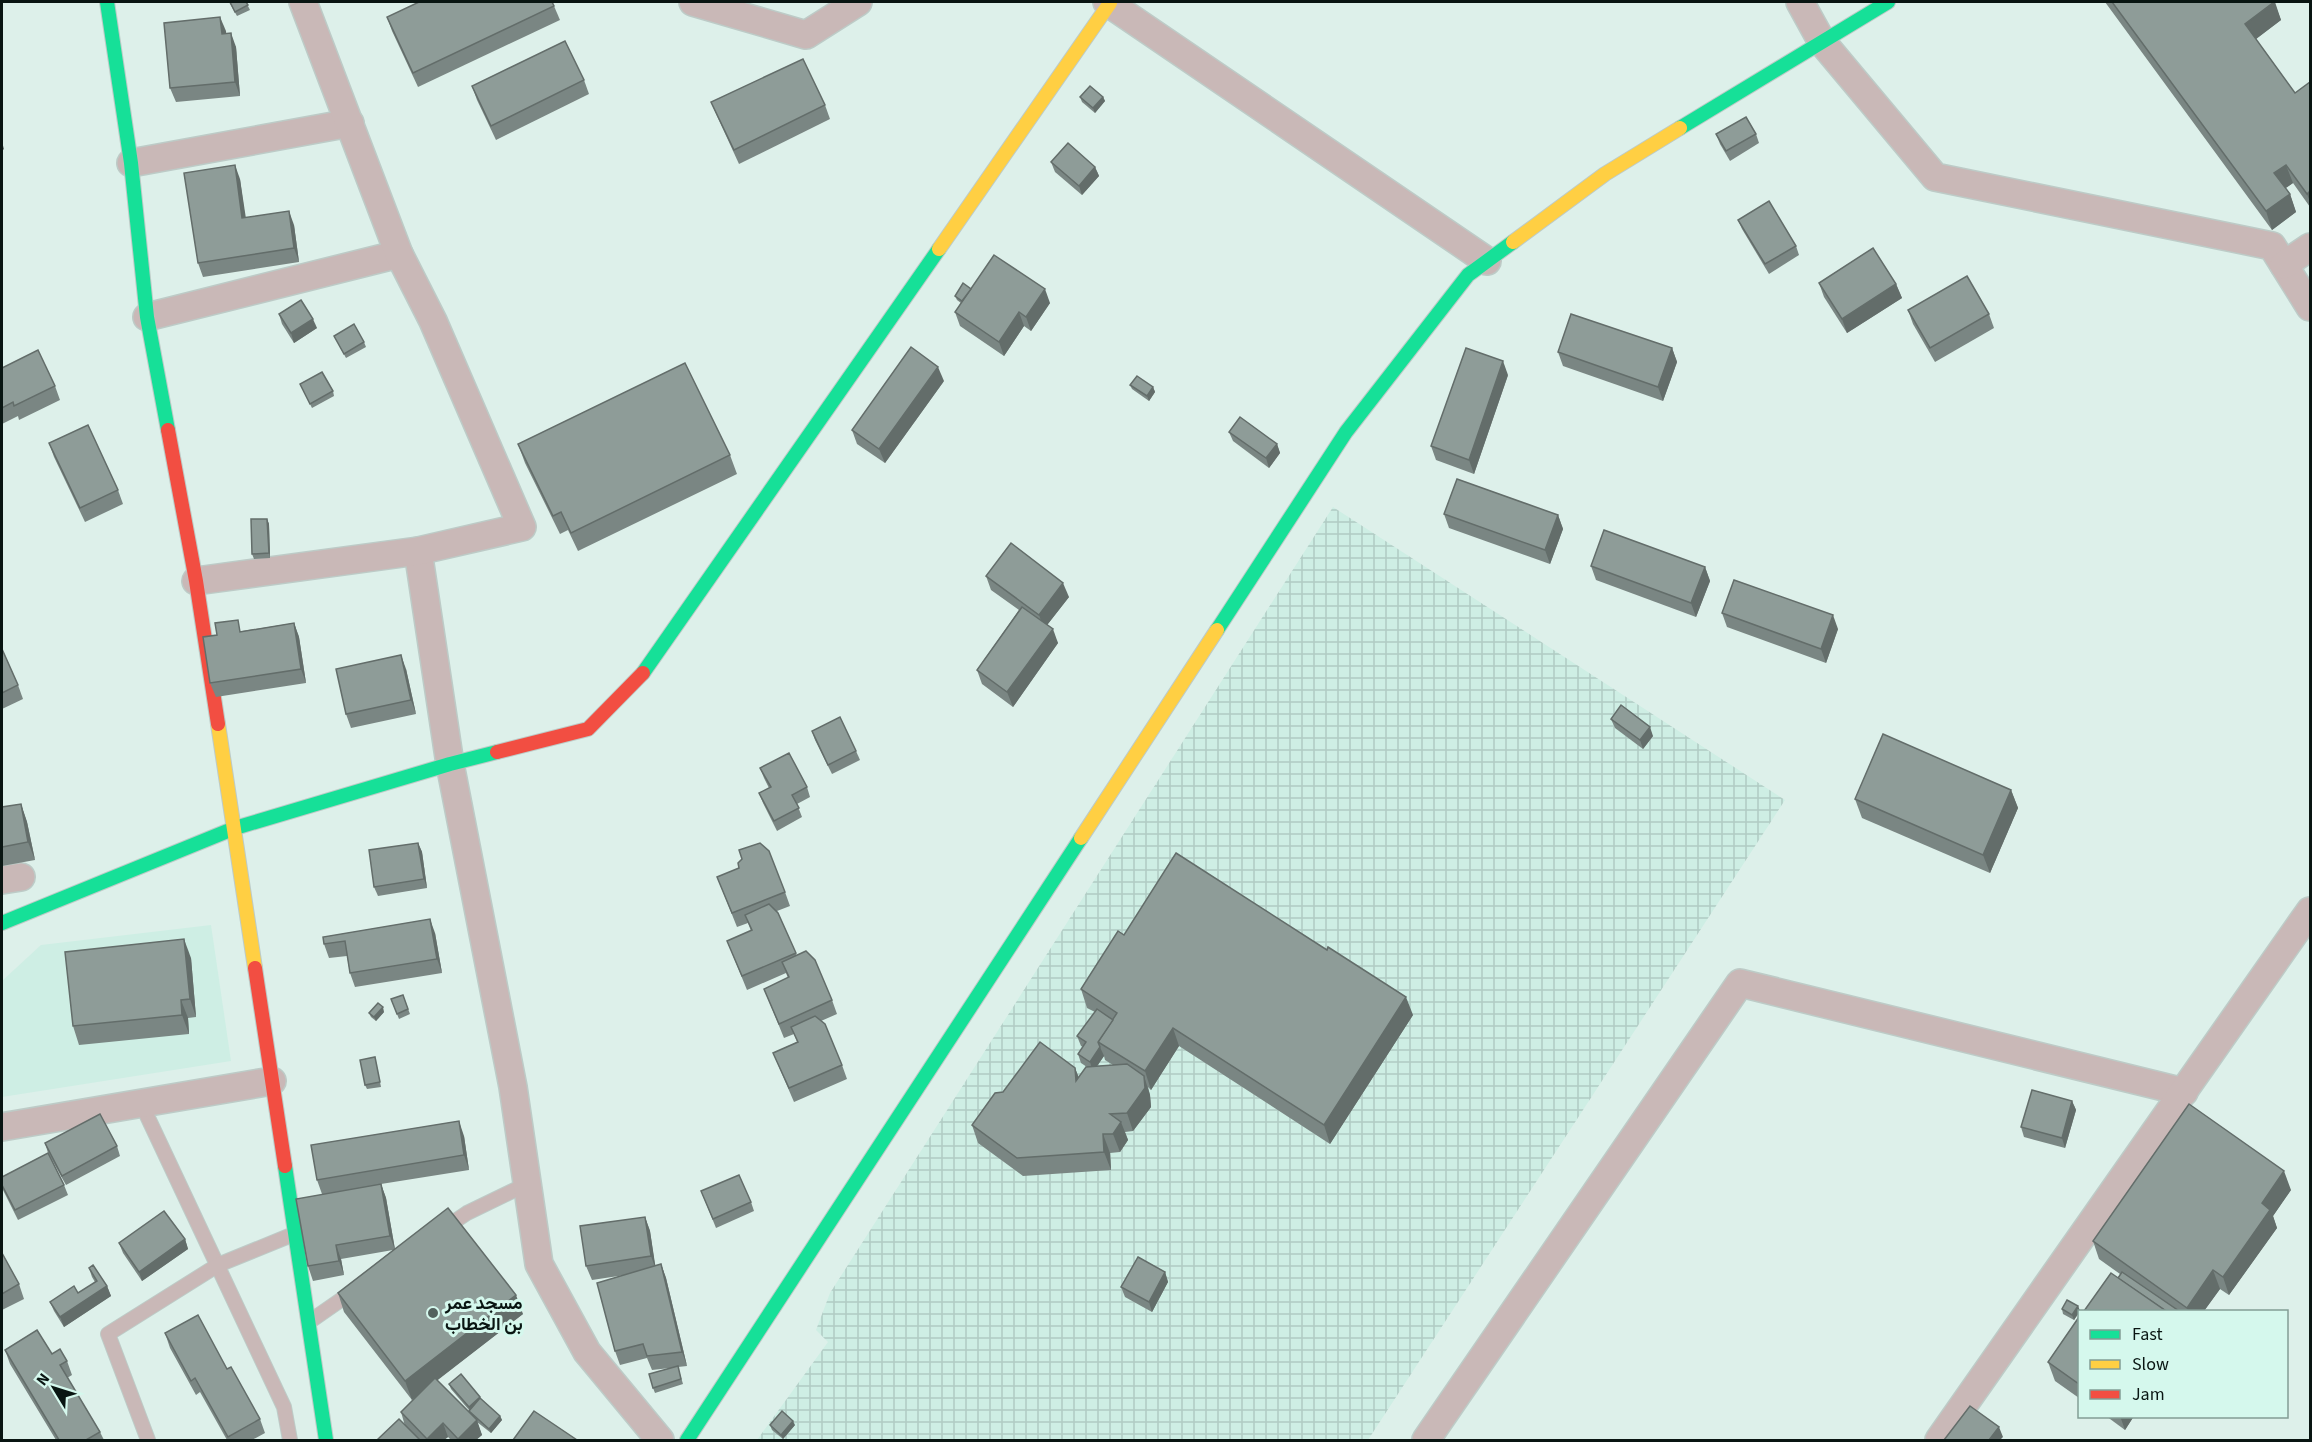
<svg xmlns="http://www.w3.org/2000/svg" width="2312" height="1442" font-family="'Source Sans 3',Vazirmatn,sans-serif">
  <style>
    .built { fill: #ceeee4 }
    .industrial { fill: url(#industrial-grid) }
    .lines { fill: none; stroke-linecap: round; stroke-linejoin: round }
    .lane-casing { stroke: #bdcbc7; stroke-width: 16 }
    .street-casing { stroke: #bdcbc7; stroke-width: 30 }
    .fast-casing { stroke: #bdcbc7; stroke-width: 16 }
    .slow-casing { stroke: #bdcbc7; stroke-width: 16 }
    .jam-casing { stroke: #bdcbc7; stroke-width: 16 }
    .lane { stroke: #c9b8b7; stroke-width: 14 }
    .street { stroke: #c9b8b7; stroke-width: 27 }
    .fast { stroke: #16e098; stroke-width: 14 }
    .slow { stroke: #ffcf43; stroke-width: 14 }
    .jam { stroke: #f24e42; stroke-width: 14 }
    .wall { fill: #7a8683; fill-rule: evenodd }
    .shaded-wall { fill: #636d6a }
    .building { fill: #8e9c98; stroke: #636d6a; stroke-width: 1.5 }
    .poi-dot { fill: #53625e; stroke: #d5f8ed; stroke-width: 2 }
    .labels { text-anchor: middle; stroke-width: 6; stroke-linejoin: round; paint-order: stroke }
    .poi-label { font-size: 18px; font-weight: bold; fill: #091512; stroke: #d5f8ed; text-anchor: start }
  </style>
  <defs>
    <pattern id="industrial-grid" width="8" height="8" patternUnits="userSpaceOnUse" patternTransform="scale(1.5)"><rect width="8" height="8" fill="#ceeee4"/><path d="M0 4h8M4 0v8" fill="none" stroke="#b0cbc3"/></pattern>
  </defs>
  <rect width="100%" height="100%" fill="#ddf0ea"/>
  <path class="built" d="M211,925L231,1061L2,1097V981L41,945Z"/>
  <path class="industrial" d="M1333,507L1785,800L1368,1440H757L828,1342L816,1330L830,1293Z"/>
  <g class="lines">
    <defs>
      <g id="lane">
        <path d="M141,1103L284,1407L290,1440"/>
        <path d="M442,1230L467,1213L527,1184"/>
        <path d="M309,1322L355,1290"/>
        <path d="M148,1440L108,1334L218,1265L294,1234"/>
      </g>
      <g id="street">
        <path d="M693,2L806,35L858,2"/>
        <path d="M1107,2L1487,261"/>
        <path d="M1800,2L1822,42L1935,177L2272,246L2310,307"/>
        <path d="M131,163L350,123"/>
        <path d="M2284,265L2310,247"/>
        <path d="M147,317L399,254"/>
        <path d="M418,551L450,764L513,1087L539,1264L587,1352L660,1440"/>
        <path d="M196,581L418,551L522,527L433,321L399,254L303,2"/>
        <path d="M2,880L21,877"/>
        <path d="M2,1127L272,1081"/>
        <path d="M1426,1440L1740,983L2184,1092"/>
        <path d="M1939,1440L2310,911"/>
      </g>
      <g id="fast">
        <path d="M107,2L131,163L147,317L168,430"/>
        <path d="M1680,128L1888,2"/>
        <path d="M1217,630L1346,432L1468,275L1513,242"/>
        <path d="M643,673L939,249"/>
        <path d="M2,923L235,828L450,764L497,752"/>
        <path d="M285,1166L326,1440"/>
        <path d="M687,1440L1081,838"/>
      </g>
      <g id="slow">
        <path d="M1513,242L1605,174L1680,128"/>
        <path d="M939,249L1110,3"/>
        <path d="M218,724L255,968"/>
        <path d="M1081,838L1217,630"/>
      </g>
      <g id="jam">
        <path d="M168,430L196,581L218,724"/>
        <path d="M497,752L588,729L643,673"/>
        <path d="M255,968L285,1166"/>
      </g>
    </defs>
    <use href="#lane" class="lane-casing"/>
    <use href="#street" class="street-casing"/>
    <use href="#fast" class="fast-casing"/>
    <use href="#slow" class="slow-casing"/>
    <use href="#jam" class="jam-casing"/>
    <use href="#lane" class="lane"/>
    <use href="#street" class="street"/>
    <use href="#fast" class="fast"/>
    <use href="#slow" class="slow"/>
    <use href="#jam" class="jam"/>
  </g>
  <g class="wall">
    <path d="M229,2H246L250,10L237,16Z"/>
    <path d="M2105,2H2274L2281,20L2256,39L2295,93L2310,82V207L2293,183L2286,188L2290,194L2296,212L2272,230Z"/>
    <path d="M554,6L560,20L418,87L392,31L387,17Z"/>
    <path d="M226,31V34L236,47L240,96L176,102L170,88Z"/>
    <path d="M584,80L589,94L496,140L477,100L472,86Z"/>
    <path d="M1080,97H1103L1105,101L1095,113L1082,102Z"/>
    <path d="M711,102L825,105L830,119L739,164L717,116Z"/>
    <path d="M1716,134H1756L1759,143L1730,161L1720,144Z"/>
    <path d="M1051,162L1095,167L1099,176L1082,195L1055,172Z"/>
    <path d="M240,179L245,217L294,225L299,262L203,277L198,263Z"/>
    <path d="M1738,220L1796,246L1799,255L1769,274L1742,229Z"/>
    <path d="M1819,283L1896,284L1902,298L1847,333L1824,297Z"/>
    <path d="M971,289L1050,303L1031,331L1024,326L1004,356L960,326L955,312L961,303L957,300L955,296Z"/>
    <path d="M1908,310L1989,314L1994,328L1935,362L1913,324Z"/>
    <path d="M279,314L317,328L294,343L282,324Z"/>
    <path d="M334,336L364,342L366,347L346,358Z"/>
    <path d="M1672,348L1677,362L1663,401L1563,366L1558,352Z"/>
    <path d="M2,368L55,386L60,400L19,420L18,416L2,424Z"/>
    <path d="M1508,375L1474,474L1436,460L1431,446Z"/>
    <path d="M944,381L885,463L857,444L852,430Z"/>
    <path d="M300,384L333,391L334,396L312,408Z"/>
    <path d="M1130,385L1153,387L1155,392L1149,401L1132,389Z"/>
    <path d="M1229,432L1277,444L1280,453L1269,468L1233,441Z"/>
    <path d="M49,443L118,490L123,504L85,522L54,457Z"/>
    <path d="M518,444L730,455L737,474L578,551L568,530L560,534L525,463Z"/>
    <path d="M1444,514L1558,515L1563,529L1550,564L1449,528Z"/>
    <path d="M267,519L269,524L270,558L254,559L252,554Z"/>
    <path d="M1591,566L1705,567L1710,581L1696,617L1596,580Z"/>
    <path d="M986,576L1069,597L1047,625L1058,643L1013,707L982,684L977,670L1019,610L991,590Z"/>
    <path d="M1722,613L1838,629L1826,663L1727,627Z"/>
    <path d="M294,623L299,637L306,683L216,697L210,683L242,631Z"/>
    <path d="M2,649L18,685L23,699L2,709Z"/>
    <path d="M406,669L416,714L351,728L346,714Z"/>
    <path d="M1611,719L1653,736L1643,749L1615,728Z"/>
    <path d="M812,731L856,751L860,760L832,774L815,740Z"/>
    <path d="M760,768L807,787L810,797L797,804L802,817L777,831L763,803L759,793L769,788L764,778Z"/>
    <path d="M2011,790L2018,808L1990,873L1862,818L1855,799Z"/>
    <path d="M21,804L27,822L35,860L2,866V807Z"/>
    <path d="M418,843L422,852L427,888L378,896L374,887Z"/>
    <path d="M717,877L785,892L790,906L777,911L778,913L797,956L832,1000L837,1014L821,1021L842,1065L847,1079L794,1102L773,1053L797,1042L794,1034L784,1038L764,989L788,978L786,973L747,990L727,941L751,931L748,923L737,927Z"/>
    <path d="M435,933L442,973L355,987L350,973L347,956L329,958L324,944L323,937Z"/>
    <path d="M1124,935L1413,1015L1330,1144L1179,1046L1151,1090L1148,1087L1150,1095L1151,1107L1133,1131L1125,1132L1128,1140L1120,1152L1110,1153L1111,1170L1023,1176L978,1143L972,1125L1003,1092L1075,1068L1079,1078L1087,1067L1081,1063L1078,1054L1083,1047L1081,1046L1077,1036L1095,1012L1087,1008L1081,989ZM1104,1056L1105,1060L1113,1065L1097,1066Z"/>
    <path d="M191,958L196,1017L188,1018L189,1034L79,1045L73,1026Z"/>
    <path d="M403,995L410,1014L399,1019L391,999Z"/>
    <path d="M384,1012L376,1021L371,1017L369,1013Z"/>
    <path d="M375,1057L381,1087L367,1089L365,1085Z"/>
    <path d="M2072,1101L2076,1110L2065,1148L2024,1137L2021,1127Z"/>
    <path d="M464,1136L469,1170L381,1184L386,1198L395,1249L523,1314L437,1380L469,1413V1410L451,1389L449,1384L481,1400L500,1416L502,1420L491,1433L477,1422L482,1435L476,1440H451L448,1437L444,1440H377L405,1426L401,1412L420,1393L412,1400L344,1312L338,1293L393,1250L341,1259L344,1275L313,1281L308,1266L322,1194L317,1180Z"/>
    <path d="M45,1143L117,1146L120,1156L66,1185L48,1153Z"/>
    <path d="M2,1177L64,1185L68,1195L18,1220L2,1188Z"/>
    <path d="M2291,1190L2273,1216L2277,1228L2229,1295L2220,1289L2204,1311H2084L2118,1278L2120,1274L2099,1259L2093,1241Z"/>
    <path d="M701,1191L751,1202L754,1211L716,1228Z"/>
    <path d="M645,1217L650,1231L655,1266L661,1264L666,1278L687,1366L678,1367L683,1384L655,1393L653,1388L670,1368L652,1370L647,1358L620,1365L615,1351L625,1275L592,1280L586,1266Z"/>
    <path d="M185,1239L188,1249L142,1281L123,1253L119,1243Z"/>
    <path d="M2,1253L19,1284L24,1299L2,1310Z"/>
    <path d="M89,1268L107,1286L111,1296L64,1327L54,1311L50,1302L78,1293L95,1282L92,1277Z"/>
    <path d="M1165,1272L1168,1282L1152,1312L1125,1297L1121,1287Z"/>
    <path d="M2078,1306L2080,1311L2074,1320L2063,1314L2062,1309Z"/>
    <path d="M2079,1317V1398L2055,1381L2048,1362Z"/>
    <path d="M165,1333L227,1369L260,1419L265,1433L252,1440H227L200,1392L196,1395L170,1348Z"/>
    <path d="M5,1350L52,1354L67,1361L72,1375L67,1378L100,1432L104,1440H56L10,1364Z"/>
    <path d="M2106,1416H2134L2125,1430Z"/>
    <path d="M770,1425H795L783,1439L772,1430Z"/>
  </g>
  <g class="shaded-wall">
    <path d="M2275,2L2281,20L2252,42L2245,24Z"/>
    <path d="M220,17L226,31L227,48L222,34Z"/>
    <path d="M231,33L236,47L240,96L235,82Z"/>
    <path d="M1103,97L1105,101L1095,113L1093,108Z"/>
    <path d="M2,142L4,149L2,151Z"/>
    <path d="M235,165L240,179L248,232L242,218Z"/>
    <path d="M2286,165L2293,183L2281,191L2274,173Z"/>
    <path d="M1095,167L1099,176L1082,195L1079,186Z"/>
    <path d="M2310,191V202L2307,194Z"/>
    <path d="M2290,194L2296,212L2272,230L2266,211Z"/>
    <path d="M289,211L294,225L299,262L294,248Z"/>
    <path d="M1896,284L1902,298L1847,333L1842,319Z"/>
    <path d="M1045,289L1050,303L1031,331L1026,317Z"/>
    <path d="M1019,312L1024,326L1004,356L999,342Z"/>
    <path d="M313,319L317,328L294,343L291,333Z"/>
    <path d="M1672,348L1677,362L1663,401L1658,387Z"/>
    <path d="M1503,361L1508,375L1474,474L1469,460Z"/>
    <path d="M938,367L944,381L885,463L879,449Z"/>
    <path d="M1153,387L1155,392L1149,401L1147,396Z"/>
    <path d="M1277,444L1280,453L1269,468L1266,458Z"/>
    <path d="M1558,515L1563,529L1550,564L1545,550Z"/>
    <path d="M267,519L269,524L270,558L269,553Z"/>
    <path d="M1705,567L1710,581L1696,617L1691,603Z"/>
    <path d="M1063,583L1069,597L1044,629L1039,615Z"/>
    <path d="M1833,615L1838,629L1826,663L1821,649Z"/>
    <path d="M294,623L299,637L306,683L301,669Z"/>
    <path d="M1053,629L1058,643L1013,707L1007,692Z"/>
    <path d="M401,655L406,669L416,714L411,700Z"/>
    <path d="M1650,727L1653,736L1643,749L1640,740Z"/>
    <path d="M2011,790L2018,808L1990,873L1983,855Z"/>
    <path d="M21,804L27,822L35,860L28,842Z"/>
    <path d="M418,843L422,852L427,888L424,879Z"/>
    <path d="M430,919L435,933L442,973L437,959Z"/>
    <path d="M184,939L191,958L196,1017L190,999Z"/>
    <path d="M1406,997L1413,1015L1330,1144L1324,1125Z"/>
    <path d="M181,1000L188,1018L189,1034L182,1015Z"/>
    <path d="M383,1007L384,1012L376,1021L374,1017Z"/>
    <path d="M1173,1028L1179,1046L1151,1090L1145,1071Z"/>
    <path d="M1100,1047L1104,1056L1093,1072L1090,1062Z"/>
    <path d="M1075,1068L1082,1086L1076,1081Z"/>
    <path d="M1144,1076L1150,1095L1151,1107L1133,1131L1127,1113Z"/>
    <path d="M2072,1101L2076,1110L2065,1148L2062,1138Z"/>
    <path d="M459,1121L464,1136L469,1170L464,1155Z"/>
    <path d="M1121,1122L1128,1140L1120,1152L1113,1134Z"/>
    <path d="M1103,1134L1110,1153L1111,1170L1104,1152Z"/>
    <path d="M2284,1171L2291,1190L2273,1216L2277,1228L2229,1295L2223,1277L2262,1203Z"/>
    <path d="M381,1184L386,1198L395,1250L390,1236Z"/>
    <path d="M645,1217L650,1231L656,1270L651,1256Z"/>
    <path d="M185,1239L188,1249L142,1281L139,1272Z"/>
    <path d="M336,1245L341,1259L344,1275L339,1261Z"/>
    <path d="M661,1264L666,1278L687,1366L682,1352Z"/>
    <path d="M2213,1270L2220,1289L2204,1311H2188L2187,1308Z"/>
    <path d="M1165,1272L1168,1282L1152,1312L1149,1302Z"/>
    <path d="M107,1286L111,1296L64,1327L60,1317Z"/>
    <path d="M516,1295L523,1314L412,1400L405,1381Z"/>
    <path d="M2078,1306L2080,1311L2074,1320L2072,1315Z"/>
    <path d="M480,1397L482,1402L470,1412L469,1407Z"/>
    <path d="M500,1416L502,1420L491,1433L489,1429Z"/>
    <path d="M2120,1416H2134L2125,1430Z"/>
    <path d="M477,1420L482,1435L476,1440H459L458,1439Z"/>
    <path d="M793,1421L795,1425L783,1439L781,1435Z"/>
    <path d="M443,1423L448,1437L444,1440H427V1439Z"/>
    <path d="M1999,1427L2003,1437L2000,1440H1989Z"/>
  </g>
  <g class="building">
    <path d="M230,2H246L248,5L235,12Z"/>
    <path d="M419,2H552L554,6L413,73L387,17Z"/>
    <path d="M2112,2H2274L2245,24L2295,93L2310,82V191L2307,194L2286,165L2274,173L2290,194L2266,211Z"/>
    <path d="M220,17L222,34L231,33L235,82L170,88L164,23Z"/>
    <path d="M565,41L584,80L491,126L472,86Z"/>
    <path d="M803,59L825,105L734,150L711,102Z"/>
    <path d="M1090,86L1103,97L1093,108L1080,97Z"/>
    <path d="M1746,117L1756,134L1726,151L1716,134Z"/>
    <path d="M1068,143L1095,167L1079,186L1051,162Z"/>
    <path d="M235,165L242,218L289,211L294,248L198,263L184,173Z"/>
    <path d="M1769,201L1796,246L1765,264L1738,220Z"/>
    <path d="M1873,248L1896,284L1842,319L1819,283Z"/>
    <path d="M994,255L1045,289L1026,317L1019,312L999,342L955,312Z"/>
    <path d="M1967,276L1989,314L1930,348L1908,310Z"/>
    <path d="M963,283L971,289L962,301L955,296Z"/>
    <path d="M301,300L313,319L291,333L279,314Z"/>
    <path d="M1571,314L1672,348L1658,387L1558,352Z"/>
    <path d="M354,324L364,342L344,354L334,336Z"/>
    <path d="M911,347L938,367L879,449L852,430Z"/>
    <path d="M1466,348L1503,361L1469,460L1431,446Z"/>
    <path d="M38,350L55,386L14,406L13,402L2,408V368Z"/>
    <path d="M685,363L730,455L571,533L561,512L553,516L518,444Z"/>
    <path d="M322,372L333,391L310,404L300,384Z"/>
    <path d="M1137,376L1153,387L1147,396L1130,385Z"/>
    <path d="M1240,417L1277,444L1266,458L1229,432Z"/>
    <path d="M88,425L118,490L80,508L49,443Z"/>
    <path d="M1457,479L1558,515L1545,550L1444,514Z"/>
    <path d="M251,519H267L269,553L252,554Z"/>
    <path d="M1604,530L1705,567L1691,603L1591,566Z"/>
    <path d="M1011,543L1063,583L1039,615L986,576Z"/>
    <path d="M1734,580L1833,615L1821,649L1722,613Z"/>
    <path d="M1022,607L1053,629L1007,692L977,670Z"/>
    <path d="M238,620L240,632L294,623L301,669L210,683L203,637L217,635L215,623Z"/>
    <path d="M2,649L18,685L2,693Z"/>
    <path d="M401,655L411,700L346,714L336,669Z"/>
    <path d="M1621,705L1650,727L1640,740L1611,719Z"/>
    <path d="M840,717L856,751L828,765L812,731Z"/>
    <path d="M1883,734L2011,790L1983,855L1855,799Z"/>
    <path d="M789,753L807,787L792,795L799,808L774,821L759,793L771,787L760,768Z"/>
    <path d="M21,804L28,842L2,847V807Z"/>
    <path d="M418,843L424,879L374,887L369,850Z"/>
    <path d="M760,843L769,851L785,892L732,913L717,877L739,868L738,863L742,859L739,850Z"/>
    <path d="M1176,853L1327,950L1328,947L1406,997L1324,1125L1173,1028L1145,1071L1098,1042L1117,1013L1081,989L1118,931L1124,935Z"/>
    <path d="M769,904L778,913L796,953L742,976L727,941L752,930L745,915Z"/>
    <path d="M430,919L437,959L350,973L345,941L324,944L323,937Z"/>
    <path d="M184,939L190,999L181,1000L182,1015L73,1026L65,952Z"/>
    <path d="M806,951L815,960L832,1000L779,1024L764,989L789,977L782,962Z"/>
    <path d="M403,995L408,1009L397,1014L391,999Z"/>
    <path d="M378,1003L383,1007L374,1017L369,1013Z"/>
    <path d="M1097,1009L1113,1020L1098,1042L1100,1047L1090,1062L1078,1054L1086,1042L1077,1036Z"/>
    <path d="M815,1016L825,1024L842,1065L789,1088L773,1053L798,1042L791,1027Z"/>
    <path d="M1040,1042L1075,1068L1076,1081L1086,1067L1127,1064L1144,1076L1145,1088L1127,1113L1110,1114L1121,1122L1113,1134H1103L1104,1152L1017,1158L972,1125L995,1093L1003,1092Z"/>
    <path d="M375,1057L380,1082L365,1085L360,1060Z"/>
    <path d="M2032,1090L2072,1101L2062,1138L2021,1127Z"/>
    <path d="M2189,1104L2284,1171L2262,1203L2270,1210L2223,1277L2213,1270L2187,1308L2093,1241Z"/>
    <path d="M100,1114L117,1146L62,1176L45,1143Z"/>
    <path d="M459,1121L464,1155L317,1180L311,1145Z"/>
    <path d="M48,1153L64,1185L15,1210L2,1185V1177Z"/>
    <path d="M739,1175L751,1202L713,1219L701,1191Z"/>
    <path d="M381,1184L390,1236L336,1245L339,1261L308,1266L296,1199Z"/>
    <path d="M448,1208L516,1295L405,1381L338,1293Z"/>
    <path d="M164,1211L185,1239L139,1272L119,1243Z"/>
    <path d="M645,1217L651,1256L586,1266L580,1226Z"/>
    <path d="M2,1253L19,1284L2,1294Z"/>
    <path d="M1138,1257L1165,1272L1149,1302L1121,1287Z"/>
    <path d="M661,1264L682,1352L647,1356L643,1344L615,1351L597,1283Z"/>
    <path d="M93,1265L107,1286L60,1317L50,1302L74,1286L78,1293L97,1281L89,1268Z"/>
    <path d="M2122,1272L2179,1311H2166L2118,1278Z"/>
    <path d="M2111,1273L2166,1311H2084Z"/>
    <path d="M2067,1300L2078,1306L2072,1315L2062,1309Z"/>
    <path d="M198,1315L227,1369L231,1367L260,1419L228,1437L195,1378L191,1381L165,1333Z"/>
    <path d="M2079,1317V1384L2048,1362Z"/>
    <path d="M37,1330L52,1354L60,1349L67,1361L60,1365L100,1432L86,1440H59L5,1350Z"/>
    <path d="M678,1366L681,1379L653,1388L649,1374Z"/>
    <path d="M461,1374L480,1397L469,1407L449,1384Z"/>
    <path d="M435,1378L477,1420L458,1439L443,1423L427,1439L401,1412Z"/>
    <path d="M480,1398L500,1416L489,1429L469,1411Z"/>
    <path d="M1970,1406L1999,1427L1989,1440H1944Z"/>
    <path d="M534,1411L577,1440H513Z"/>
    <path d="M782,1411L793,1421L781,1435L770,1425Z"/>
    <path d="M399,1419L420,1440H377Z"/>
  </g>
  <circle class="poi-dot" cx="433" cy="1313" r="6"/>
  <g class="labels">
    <g class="poi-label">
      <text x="445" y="1309">مسجد عمر<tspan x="445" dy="21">بن الخطاب</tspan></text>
    </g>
  </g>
  <rect width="2312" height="1442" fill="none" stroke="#091512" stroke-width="6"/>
  <rect x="2078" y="1310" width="210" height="108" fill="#d5f8ed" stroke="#839d95" stroke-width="1.5"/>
  <rect x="2090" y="1330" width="30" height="9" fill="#16e098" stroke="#839d95" stroke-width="1.5"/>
  <text x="2132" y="1340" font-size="18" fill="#091512">Fast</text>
  <rect x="2090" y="1360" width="30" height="9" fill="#ffcf43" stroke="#839d95" stroke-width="1.5"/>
  <text x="2132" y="1370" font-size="18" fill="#091512">Slow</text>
  <rect x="2090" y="1390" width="30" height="9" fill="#f24e42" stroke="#839d95" stroke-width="1.5"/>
  <text x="2132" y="1400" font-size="18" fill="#091512">Jam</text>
  <g transform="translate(54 1388) rotate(308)" stroke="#d5f8ed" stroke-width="4.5" paint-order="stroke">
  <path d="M0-4.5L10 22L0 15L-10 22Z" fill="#091512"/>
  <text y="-9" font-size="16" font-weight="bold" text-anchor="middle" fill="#091512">N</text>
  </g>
</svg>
